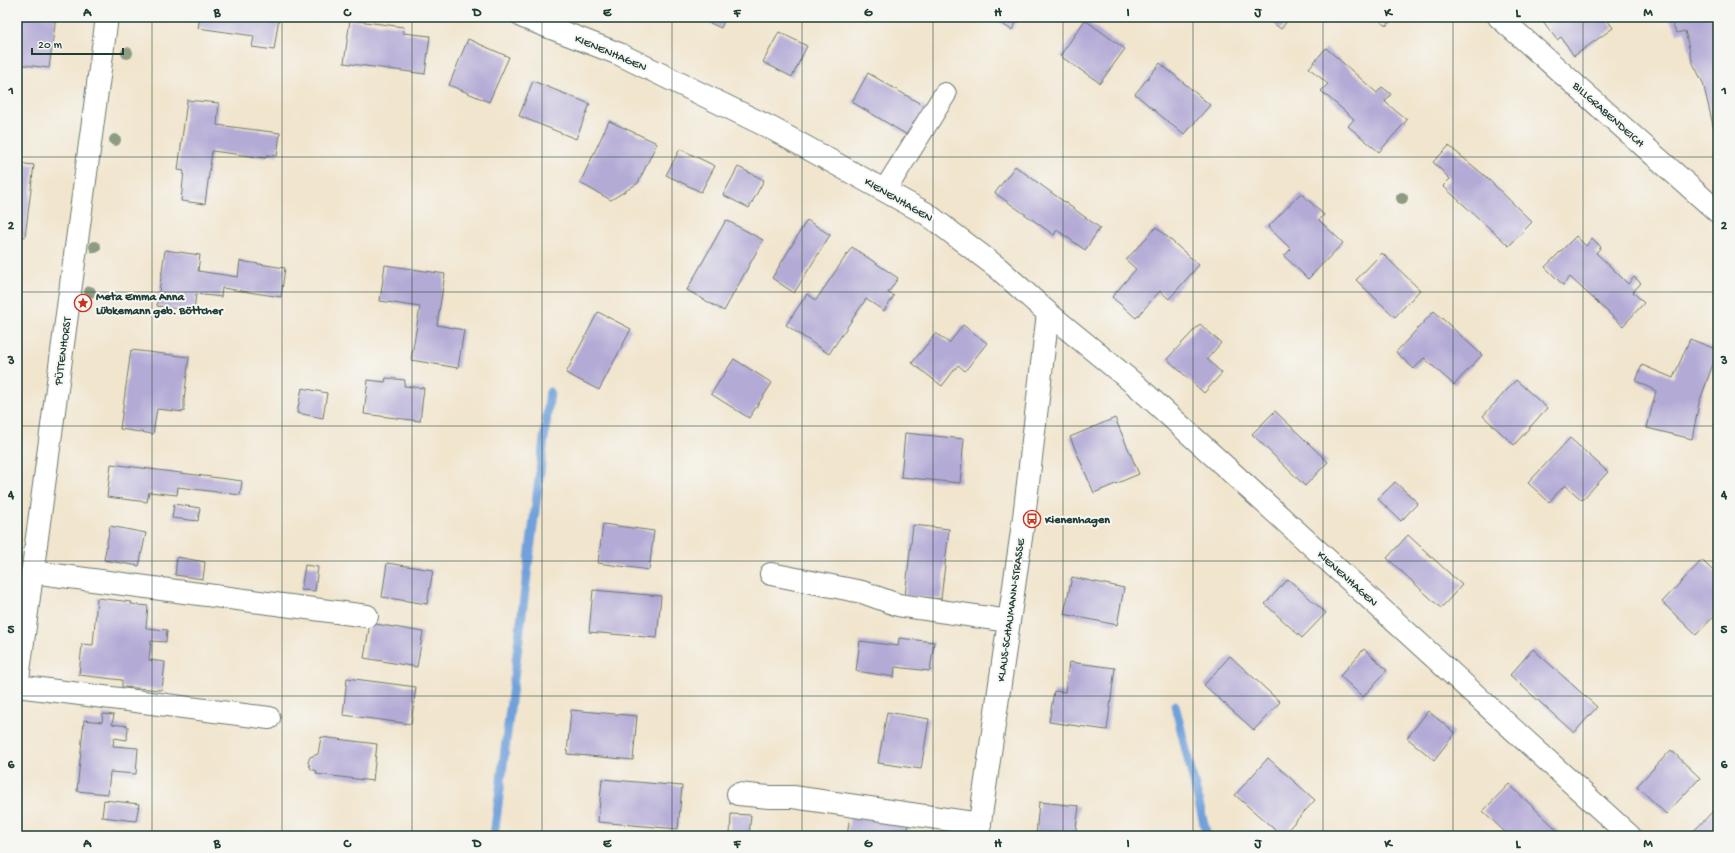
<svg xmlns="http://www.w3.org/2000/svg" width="1735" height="853" font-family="'Gochi Hand',sans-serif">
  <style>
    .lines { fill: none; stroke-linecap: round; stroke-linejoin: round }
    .stream { stroke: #6fa1da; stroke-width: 9 }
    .building { fill: #b3aad6 }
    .minor-casing { stroke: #68786a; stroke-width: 24 }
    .minor { stroke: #fff; stroke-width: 22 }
    .tree { fill: #8d9b83 }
    .grid { fill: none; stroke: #1f3d34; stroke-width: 1; stroke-opacity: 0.55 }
    .labels { text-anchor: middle; stroke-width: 4; stroke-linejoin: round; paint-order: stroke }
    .street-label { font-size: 12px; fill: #1f3d34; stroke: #f6f6f2 }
    .poi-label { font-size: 12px; font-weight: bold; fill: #1f3d34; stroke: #f6f6f2; text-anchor: start }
    .neatline { fill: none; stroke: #1f3d34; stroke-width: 1.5 }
    .grid-label { font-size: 13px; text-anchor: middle; font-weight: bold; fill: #1f3d34 }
  </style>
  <rect width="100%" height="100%" fill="#f6f6f2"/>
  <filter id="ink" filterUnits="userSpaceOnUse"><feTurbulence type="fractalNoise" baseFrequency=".025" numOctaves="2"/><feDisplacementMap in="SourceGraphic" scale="8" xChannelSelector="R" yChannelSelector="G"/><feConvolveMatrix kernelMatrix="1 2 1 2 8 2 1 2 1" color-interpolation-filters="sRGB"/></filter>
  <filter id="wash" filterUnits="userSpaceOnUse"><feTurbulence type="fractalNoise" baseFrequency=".012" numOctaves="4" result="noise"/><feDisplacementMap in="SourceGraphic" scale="16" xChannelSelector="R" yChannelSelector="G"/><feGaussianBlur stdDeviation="0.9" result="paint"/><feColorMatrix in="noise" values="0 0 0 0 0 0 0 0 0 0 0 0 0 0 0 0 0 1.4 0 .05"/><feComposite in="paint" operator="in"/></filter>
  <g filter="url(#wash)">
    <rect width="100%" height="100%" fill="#f1e5ce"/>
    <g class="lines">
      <g class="stream">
        <path d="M1175,705L1207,836"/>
        <path d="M494,836L550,392"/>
      </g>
    </g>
    <g id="blocks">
      <g class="building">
        <path d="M17,17H56L49,68L17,64Z"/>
        <path d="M200,17H235L255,20L256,17H279L274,50L252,47L254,36L198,28Z"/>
        <path d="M697,17H726L721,28Z"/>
        <path d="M990,17H1019L1012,30Z"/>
        <path d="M1265,17H1290L1281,29Z"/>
        <path d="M1376,17H1394L1386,26Z"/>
        <path d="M1540,17H1605L1613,28L1574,56L1561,37L1557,40Z"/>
        <path d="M1668,17H1717L1718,19V24L1713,25L1718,42V146L1703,83L1692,61L1685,31L1677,33Z"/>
        <path d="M350,20L404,27L403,33L430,36L425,74L344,63Z"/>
        <path d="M1085,20L1125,49L1100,83L1060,56Z"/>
        <path d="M779,32L807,46L792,77L763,62Z"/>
        <path d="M468,39L509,57L489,102L449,85Z"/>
        <path d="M1326,48L1377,93L1382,87L1391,94L1385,102L1407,120L1379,152L1348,126L1354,119L1321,91L1328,84L1309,68Z"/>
        <path d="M1160,63L1210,105L1184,135L1135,94Z"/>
        <path d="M868,73L926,107L909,136L852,102Z"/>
        <path d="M533,81L590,104L576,139L519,116Z"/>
        <path d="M187,100L219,103L217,125L280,133L277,156L267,155L266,158L212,151L205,204L181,201L184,171L178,170Z"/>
        <path d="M609,121L657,143L638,183L611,200L580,183Z"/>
        <path d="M1449,146L1485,176L1532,222L1509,246L1443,186L1450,179L1433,162Z"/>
        <path d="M680,149L715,166L701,192L666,175Z"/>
        <path d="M17,163L34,165L25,237L17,236Z"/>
        <path d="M1015,166L1100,228L1085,250L1057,230L1054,235L995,193Z"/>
        <path d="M738,167L764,180L749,208L723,195Z"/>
        <path d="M1301,193L1324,215L1319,220L1343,243L1308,279L1284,256L1291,249L1268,227Z"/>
        <path d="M726,220L763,240L724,311L687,290Z"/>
        <path d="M807,220L830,235L794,293L772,278Z"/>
        <path d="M1156,227L1199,265L1169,299L1160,291L1136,318L1112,297L1136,269L1126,260Z"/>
        <path d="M1576,236L1586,246L1592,238L1601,247L1596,253L1611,267L1628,284L1634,277L1641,283L1633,292L1644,303L1623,326L1570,277L1563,285L1545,267Z"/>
        <path d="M852,247L898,278L888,293L894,296L884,311L866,299L829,354L786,325L807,294L816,300Z"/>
        <path d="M165,250L200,255L198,271L238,277L240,261L285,268L281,297L222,288L221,297L196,294L194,311L157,306Z"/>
        <path d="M1382,253L1420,290L1395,317L1356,280Z"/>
        <path d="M385,265L445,274L437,325L464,330L458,368L411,360L420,307L380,301Z"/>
        <path d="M17,274L20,275L18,291H17Z"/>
        <path d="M1434,311L1482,355L1454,385L1424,358L1414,369L1396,352Z"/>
        <path d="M598,312L631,329L599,390L566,373Z"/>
        <path d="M1200,324L1221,343L1207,359L1222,373L1204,393L1167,359Z"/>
        <path d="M963,325L987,343L965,371L958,365L942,386L912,363L936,333L949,343Z"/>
        <path d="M1690,339L1718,350L1699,403L1692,439L1647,428L1656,391L1636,381L1642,365L1673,378Z"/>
        <path d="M131,350L189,357L184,400V412L157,409L153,434L120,429Z"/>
        <path d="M734,359L772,383L749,418L711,394Z"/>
        <path d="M386,378L405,380L404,386L424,388L420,421L364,414L368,380L385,382Z"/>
        <path d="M1516,380L1547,408L1514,445L1483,416Z"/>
        <path d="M302,388L327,393L323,418L297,413Z"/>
        <path d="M1275,411L1328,462L1305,486L1252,434Z"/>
        <path d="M1115,418L1139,474L1094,493L1070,437Z"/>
        <path d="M905,433L964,439L960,483L901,477Z"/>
        <path d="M1570,438L1608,472L1582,500L1565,485L1549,502L1528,483Z"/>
        <path d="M111,464L242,481L240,495L178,487L177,495L149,492L147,502L107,497Z"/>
        <path d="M1395,482L1418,503L1401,521L1378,499Z"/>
        <path d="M174,504L200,508L198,521L172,518Z"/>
        <path d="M603,524L654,531L649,570L598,563Z"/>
        <path d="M913,525L949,529L941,599L905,596Z"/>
        <path d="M110,526L146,533L139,566L104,560Z"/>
        <path d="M1408,535L1462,585L1441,608L1387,558Z"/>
        <path d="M177,557L205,562L203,579L175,575Z"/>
        <path d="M1702,560L1718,576V612L1696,635L1662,602Z"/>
        <path d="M387,563L433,570L427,604L382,597Z"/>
        <path d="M305,565L318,567L315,591L301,590Z"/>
        <path d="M1072,577L1124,588L1117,625L1064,614Z"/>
        <path d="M1288,579L1326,613L1302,638L1265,604Z"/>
        <path d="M593,590L661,596L657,638L589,632Z"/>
        <path d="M97,598L132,602L131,604L148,606L146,628L167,630L166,642L151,641L149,660L165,662L162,690L122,687V680L79,675L82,644L93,645Z"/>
        <path d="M370,623L423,632L417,667L364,658Z"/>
        <path d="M899,638L934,642L930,671L895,667L894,677L856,671L860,641L898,646Z"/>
        <path d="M1364,649L1387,670L1363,697L1340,676Z"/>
        <path d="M1533,649L1597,707L1574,733L1510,675Z"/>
        <path d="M1230,656L1280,702L1254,730L1204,685Z"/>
        <path d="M1069,662L1115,668L1107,730L1049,722L1054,691L1065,692Z"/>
        <path d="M347,678L416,687L411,724L343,715Z"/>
        <path d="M571,710L637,716L633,760L567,754Z"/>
        <path d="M1428,711L1455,733L1434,760L1407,738Z"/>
        <path d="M887,712L929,719L921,769L878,763Z"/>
        <path d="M103,714L114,715L112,724L128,726L127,740L114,738L113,746L138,748L136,774L110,772L108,794L77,791L84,720L102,722Z"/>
        <path d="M321,737L377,744L373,781L316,774L317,771L311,769L308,762L310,757L318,754Z"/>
        <path d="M1671,750L1700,778L1666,814L1637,786Z"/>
        <path d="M1268,758L1315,800L1282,836L1235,795Z"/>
        <path d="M602,779L682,786L678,829L598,822Z"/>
        <path d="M1509,784L1554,827L1563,836H1509L1483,811Z"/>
        <path d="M104,800L139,804L136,821L102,817Z"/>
        <path d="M1039,802L1079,806L1075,836H1036Z"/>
        <path d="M1718,806V836H1689Z"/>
        <path d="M731,814L751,815L749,836H730Z"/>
        <path d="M850,816L909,823L907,836H847Z"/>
      </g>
    </g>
  </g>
  <g filter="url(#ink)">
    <use href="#blocks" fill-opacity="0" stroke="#68786a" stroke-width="1"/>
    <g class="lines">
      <defs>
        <g id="minor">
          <path d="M523,17L619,54L771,128L927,214L998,268L1048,313L1137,386L1630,836"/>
          <path d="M1499,17L1718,212"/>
          <path d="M885,190L945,94"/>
          <path d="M32,572L367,616"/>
          <path d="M771,574L862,592L898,605L1009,621"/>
          <path d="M17,686L107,17"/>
          <path d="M17,686L269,718"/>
          <path d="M738,794L769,797H793L980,824"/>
          <path d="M978,836L1024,517L1048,313"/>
        </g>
      </defs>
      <use href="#minor" class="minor-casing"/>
      <use href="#minor" class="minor"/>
    </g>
    <g class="tree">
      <circle cx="127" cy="53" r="6"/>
      <circle cx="115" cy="140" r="6"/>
      <circle cx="1402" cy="198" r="6"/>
      <circle cx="95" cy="247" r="6"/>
      <circle cx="90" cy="292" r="6"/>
    </g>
  </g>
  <path class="grid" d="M152,17V836M282,17V836M412,17V836M542,17V836M672,17V836M802,17V836M933,17V836M1063,17V836M1193,17V836M1323,17V836M1453,17V836M1583,17V836M17,157H1718M17,292H1718M17,426H1718M17,561H1718M17,696H1718"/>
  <defs>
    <symbol id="sight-ring" viewBox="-11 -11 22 22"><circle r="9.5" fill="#f6f6f2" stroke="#c8321e" stroke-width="1.5"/><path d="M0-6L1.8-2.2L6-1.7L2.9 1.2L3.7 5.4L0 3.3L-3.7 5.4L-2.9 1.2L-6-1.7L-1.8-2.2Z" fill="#c8321e"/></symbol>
    <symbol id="bus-ring" viewBox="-11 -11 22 22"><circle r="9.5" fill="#f6f6f2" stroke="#c8321e" stroke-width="1.5"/><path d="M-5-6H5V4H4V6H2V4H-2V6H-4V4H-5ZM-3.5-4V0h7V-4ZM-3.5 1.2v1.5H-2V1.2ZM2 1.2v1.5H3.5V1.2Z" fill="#c8321e"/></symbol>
  </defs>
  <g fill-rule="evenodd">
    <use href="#sight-ring" x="73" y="293" width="20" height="20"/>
    <use href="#bus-ring" x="1022" y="509" width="20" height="20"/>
  </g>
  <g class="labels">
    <g class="street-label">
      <text transform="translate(611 52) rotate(23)" y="4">KIENENHAGEN</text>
      <text transform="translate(1609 114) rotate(42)" y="4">BILLGRABENDEICH</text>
      <text transform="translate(899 199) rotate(30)" y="4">KIENENHAGEN</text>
      <text transform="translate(62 351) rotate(-82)" y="4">PÜTTENHORST</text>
      <text transform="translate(1348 578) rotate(42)" y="4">KIENENHAGEN</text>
      <text transform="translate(1010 610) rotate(-82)" y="4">KLAUS-SCHAUMANN-STRASSE</text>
    </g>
    <g class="poi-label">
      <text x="96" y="300">Meta Emma Anna<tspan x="96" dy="14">Lübkemann geb. Böttcher</tspan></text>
      <text x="1045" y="523">Kienenhagen</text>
    </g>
  </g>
  <rect width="1735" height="853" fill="none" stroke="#f6f6f2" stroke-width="44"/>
  <path d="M32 48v6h91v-6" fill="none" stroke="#1f3d34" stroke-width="2"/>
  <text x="38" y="48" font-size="12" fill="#1f3d34" stroke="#f6f6f2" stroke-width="3" paint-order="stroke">20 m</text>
  <rect x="22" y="22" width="1691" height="809" class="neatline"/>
  <g class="grid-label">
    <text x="87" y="16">A</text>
    <text x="217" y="16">B</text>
    <text x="347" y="16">C</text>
    <text x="477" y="16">D</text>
    <text x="607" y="16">E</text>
    <text x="737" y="16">F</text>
    <text x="868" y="16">G</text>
    <text x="998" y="16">H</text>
    <text x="1128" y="16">I</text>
    <text x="1258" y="16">J</text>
    <text x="1388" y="16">K</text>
    <text x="1518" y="16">L</text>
    <text x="1648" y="16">M</text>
    <text x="11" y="94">1</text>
    <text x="1724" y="94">1</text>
    <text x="11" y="229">2</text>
    <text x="1724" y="229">2</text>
    <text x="11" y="364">3</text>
    <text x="1724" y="364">3</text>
    <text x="11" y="498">4</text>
    <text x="1724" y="498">4</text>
    <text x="11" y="633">5</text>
    <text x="1724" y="633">5</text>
    <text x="11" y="768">6</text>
    <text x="1724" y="768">6</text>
    <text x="87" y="847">A</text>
    <text x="217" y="847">B</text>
    <text x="347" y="847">C</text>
    <text x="477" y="847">D</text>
    <text x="607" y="847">E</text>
    <text x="737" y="847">F</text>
    <text x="868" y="847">G</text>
    <text x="998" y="847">H</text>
    <text x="1128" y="847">I</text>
    <text x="1258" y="847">J</text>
    <text x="1388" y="847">K</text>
    <text x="1518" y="847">L</text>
    <text x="1648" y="847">M</text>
  </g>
</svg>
